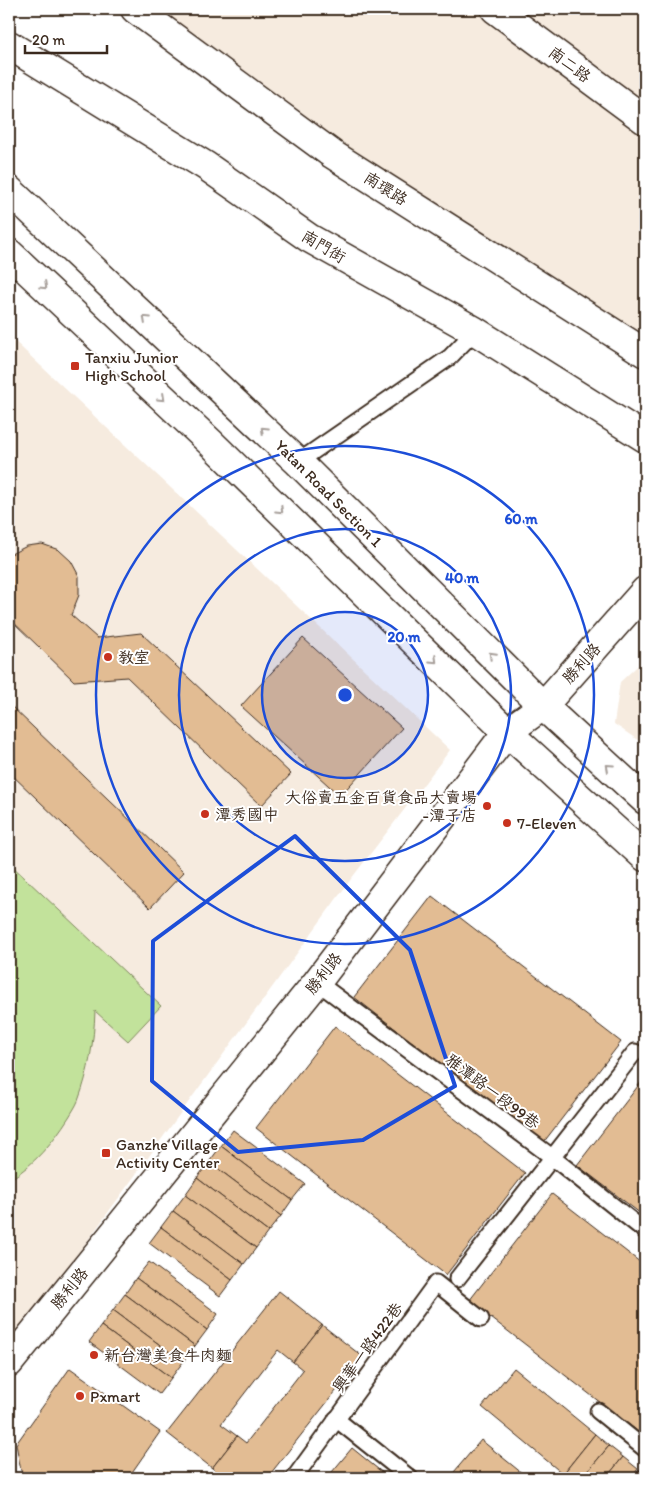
<svg xmlns="http://www.w3.org/2000/svg" width="654" height="1487" font-family="Itim,'LXGW WenKai TC',sans-serif">
  <style>
    .built { fill: #f6ebdf }
    .green { fill: #c2e29b; stroke: #7e865c }
    .building { fill: #e2bc93; stroke: #3b2a1e }
    .lines { fill: none; stroke-linecap: round; stroke-linejoin: round }
    .lane-casing { stroke: #3b2a1e; stroke-width: 19 }
    .street-casing { stroke: #3b2a1e; stroke-width: 31 }
    .secondary-casing { stroke: #3b2a1e; stroke-width: 31 }
    .lane { stroke: #fff; stroke-width: 15 }
    .street { stroke: #fff; stroke-width: 28 }
    .secondary { stroke: #fff; stroke-width: 28 }
    .oneway { stroke: #a79f9a }
    .marked { fill: none; stroke: #1d4ed8; stroke-width: 4; stroke-linejoin: round }
    .ring { fill: none; stroke: #1d4ed8; stroke-width: 2.5 }
    .poi-dot { fill: #c8321e; stroke: #fff; stroke-width: 2 }
    .labels { text-anchor: middle; stroke-width: 4; stroke-linejoin: round; paint-order: stroke }
    .street-label { font-size: 16px; fill: #3b2a1e; stroke: #fff }
    .poi-label { font-size: 16px; fill: #3b2a1e; stroke: #fff; text-anchor: start }
    .centre { fill: #1d4ed8; stroke: #fff; stroke-width: 2.5 }
    .ring-label { font-size: 15px; text-anchor: middle; font-weight: bold; fill: #1d4ed8; stroke: #fff; stroke-width: 4; stroke-linejoin: round; paint-order: stroke }
  </style>
  <rect width="100%" height="100%" fill="#fff"/>
  <filter id="ink" filterUnits="userSpaceOnUse"><feTurbulence type="fractalNoise" baseFrequency=".02" numOctaves="2"/><feDisplacementMap in="SourceGraphic" scale="10" xChannelSelector="R" yChannelSelector="G"/><feConvolveMatrix kernelMatrix="1 2 1 2 8 2 1 2 1" color-interpolation-filters="sRGB"/></filter>
  <g filter="url(#ink)">
    <g class="built">
      <path d="M136,9H645V349Z"/>
      <path d="M9,336L450,750L351,879L13,1343L9,1340Z"/>
      <path d="M645,659V745L614,724L620,682Z"/>
    </g>
    <path class="green" d="M9,863L161,1006L128,1041L95,1011C94,1041 89,1072 78,1101C76,1106 72,1112 69,1117C53,1142 34,1165 9,1180Z"/>
    <g class="building">
      <path d="M42,544L59,550L71,561L79,576V595L71,615L97,638L141,633L291,774L261,806L127,677L74,681L9,618V555L27,546Z"/>
      <path d="M303,638L402,728L340,796L241,706Z"/>
      <path d="M9,704L184,872L150,908L9,772Z"/>
      <path d="M432,896L621,1042L543,1143L354,997Z"/>
      <path d="M335,1026L525,1173L446,1275L256,1128Z"/>
      <path d="M645,1077V1217L577,1165Z"/>
      <path d="M233,1130L305,1184L292,1200L221,1146Z"/>
      <path d="M221,1146L292,1200L281,1216L209,1162Z"/>
      <path d="M209,1162L281,1216L268,1232L197,1178Z"/>
      <path d="M197,1178L268,1232L256,1248L185,1195Z"/>
      <path d="M552,1194L645,1266V1437L469,1301Z"/>
      <path d="M185,1195L256,1248L244,1264L173,1211Z"/>
      <path d="M173,1211L244,1264L232,1280L161,1227Z"/>
      <path d="M161,1227L232,1280L220,1296L149,1243Z"/>
      <path d="M149,1262L218,1314L207,1330L136,1278Z"/>
      <path d="M136,1278L207,1330L195,1346L125,1294Z"/>
      <path d="M279,1291L322,1325L293,1362L278,1350L221,1424L237,1436L212,1468L167,1433Z"/>
      <path d="M125,1294L195,1346L183,1362L113,1310Z"/>
      <path d="M113,1310L183,1362L171,1378L101,1326Z"/>
      <path d="M322,1325L363,1357L267,1478H225L212,1468L237,1436L246,1443L303,1370L293,1362Z"/>
      <path d="M101,1326L171,1378L159,1394L89,1342Z"/>
      <path d="M70,1368L160,1432L128,1478H31L21,1471L16,1444Z"/>
      <path d="M514,1368L595,1434L563,1474L482,1407Z"/>
      <path d="M595,1434L609,1446L582,1478H569L563,1474Z"/>
      <path d="M481,1440L528,1478H449Z"/>
      <path d="M609,1446L623,1457L606,1478H582Z"/>
      <path d="M352,1448L389,1478H327Z"/>
      <path d="M623,1457L638,1469L631,1478H606Z"/>
    </g>
    <g class="lines">
      <defs>
        <g id="lane">
          <path d="M298,462L450,357L475,331"/>
          <path d="M317,982L552,1157L645,1231"/>
          <path d="M457,1279L635,1052"/>
          <path d="M598,1411L645,1449"/>
          <path d="M336,1419L410,1478"/>
          <path d="M294,1478L436,1283L481,1319"/>
          <path d="M644,1478L645,1477"/>
        </g>
        <g id="street">
          <path d="M135,9L332,154L645,353"/>
          <path d="M495,9L645,120"/>
          <path d="M9,45L206,166L309,238L475,331L645,438"/>
        </g>
        <g id="secondary">
          <path d="M9,190L298,462L543,706L645,800"/>
          <path d="M9,253L211,443L507,732L645,857"/>
          <path d="M9,1363L317,982L507,732L543,706L645,591"/>
        </g>
      </defs>
      <use href="#lane" class="lane-casing"/>
      <use href="#street" class="street-casing"/>
      <use href="#secondary" class="secondary-casing"/>
      <use href="#lane" class="lane"/>
      <use href="#street" class="street"/>
      <use href="#secondary" class="secondary"/>
    </g>
    <defs><path id="oneway-chevron" d="M-2-3.5L2.5 0L-2 3.5" fill="none" stroke-width="1.6" stroke-linecap="round" stroke-linejoin="round" transform="scale(1.25)"/></defs>
    <g class="oneway">
      <use href="#oneway-chevron" transform="translate(44 286) rotate(43)"/>
      <use href="#oneway-chevron" transform="translate(146 319) rotate(-137)"/>
      <use href="#oneway-chevron" transform="translate(162 398) rotate(43)"/>
      <use href="#oneway-chevron" transform="translate(264 430) rotate(-137)"/>
      <use href="#oneway-chevron" transform="translate(280 510) rotate(44)"/>
      <use href="#oneway-chevron" transform="translate(492 655) rotate(-135)"/>
      <use href="#oneway-chevron" transform="translate(434 660) rotate(44)"/>
      <use href="#oneway-chevron" transform="translate(609 767) rotate(-138)"/>
    </g>
  </g>
  <path class="marked" d="M295,836L410,950L455,1086L363,1140L238,1152L152,1081L153,941Z"/>
  <circle cx="345" cy="695" r="83" fill="#1d4ed8" fill-opacity=".12"/>
  <g class="ring">
    <circle cx="345" cy="695" r="83"/>
    <circle cx="345" cy="695" r="166"/>
    <circle cx="345" cy="695" r="249"/>
  </g>
  <g class="poi-dot">
    <rect x="70" y="361" width="10" height="10" rx="2.5"/>
    <circle cx="108" cy="657" r="5"/>
    <circle cx="487" cy="806" r="5"/>
    <circle cx="205" cy="814" r="5"/>
    <circle cx="507" cy="823" r="5"/>
    <rect x="101" y="1148" width="10" height="10" rx="2.5"/>
    <circle cx="94" cy="1355" r="5"/>
    <circle cx="80" cy="1396" r="5"/>
  </g>
  <g class="labels">
    <g class="street-label">
      <text transform="translate(570 64) rotate(37)" y="6">南二路</text>
      <text transform="translate(386 188) rotate(32)" y="6">南環路</text>
      <text transform="translate(324 246) rotate(31)" y="6">南門街</text>
      <text transform="translate(329 493) rotate(45)" y="6">Yatan Road Section 1</text>
      <text transform="translate(581 663) rotate(-48)" y="6">勝利路</text>
      <text transform="translate(323 973) rotate(-52)" y="6">勝利路</text>
      <text transform="translate(493 1091) rotate(37)" y="6">雅潭路一段99巷</text>
      <text transform="translate(69 1288) rotate(-51)" y="6">勝利路</text>
      <text transform="translate(367 1347) rotate(-54)" y="6">興華一路422巷</text>
    </g>
    <g class="poi-label">
      <text x="85" y="363">Tanxiu Junior<tspan x="85" dy="18">High School</tspan></text>
      <text x="118" y="663">教室</text>
      <text x="477" y="803" text-anchor="end">大俗賣五金百貨食品大賣場<tspan x="477" dy="18">-潭子店</tspan></text>
      <text x="215" y="820">潭秀國中</text>
      <text x="517" y="829">7-Eleven</text>
      <text x="116" y="1150">Ganzhe Village<tspan x="116" dy="18">Activity Center</tspan></text>
      <text x="104" y="1361">新台灣美食牛肉麵</text>
      <text x="90" y="1402">Pxmart</text>
    </g>
  </g>
  <circle cx="345" cy="695" r="8" class="centre"/>
  <g class="ring-label">
    <text x="521" y="524">60 m</text>
    <text x="462" y="583">40 m</text>
    <text x="404" y="642">20 m</text>
  </g>
  <rect width="654" height="1487" fill="none" stroke="#fff" stroke-width="30"/>
  <rect x="15" y="15" width="624" height="1457" fill="none" stroke="#3b2a1e" stroke-width="2" filter="url(#ink)"/>
  <path d="M25 45v8h82v-8" fill="none" stroke="#3b2a1e" stroke-width="2.5"/>
  <text x="32" y="45" font-size="15" fill="#3b2a1e" stroke="#ffffff" stroke-width="4" paint-order="stroke">20 m</text>
</svg>
